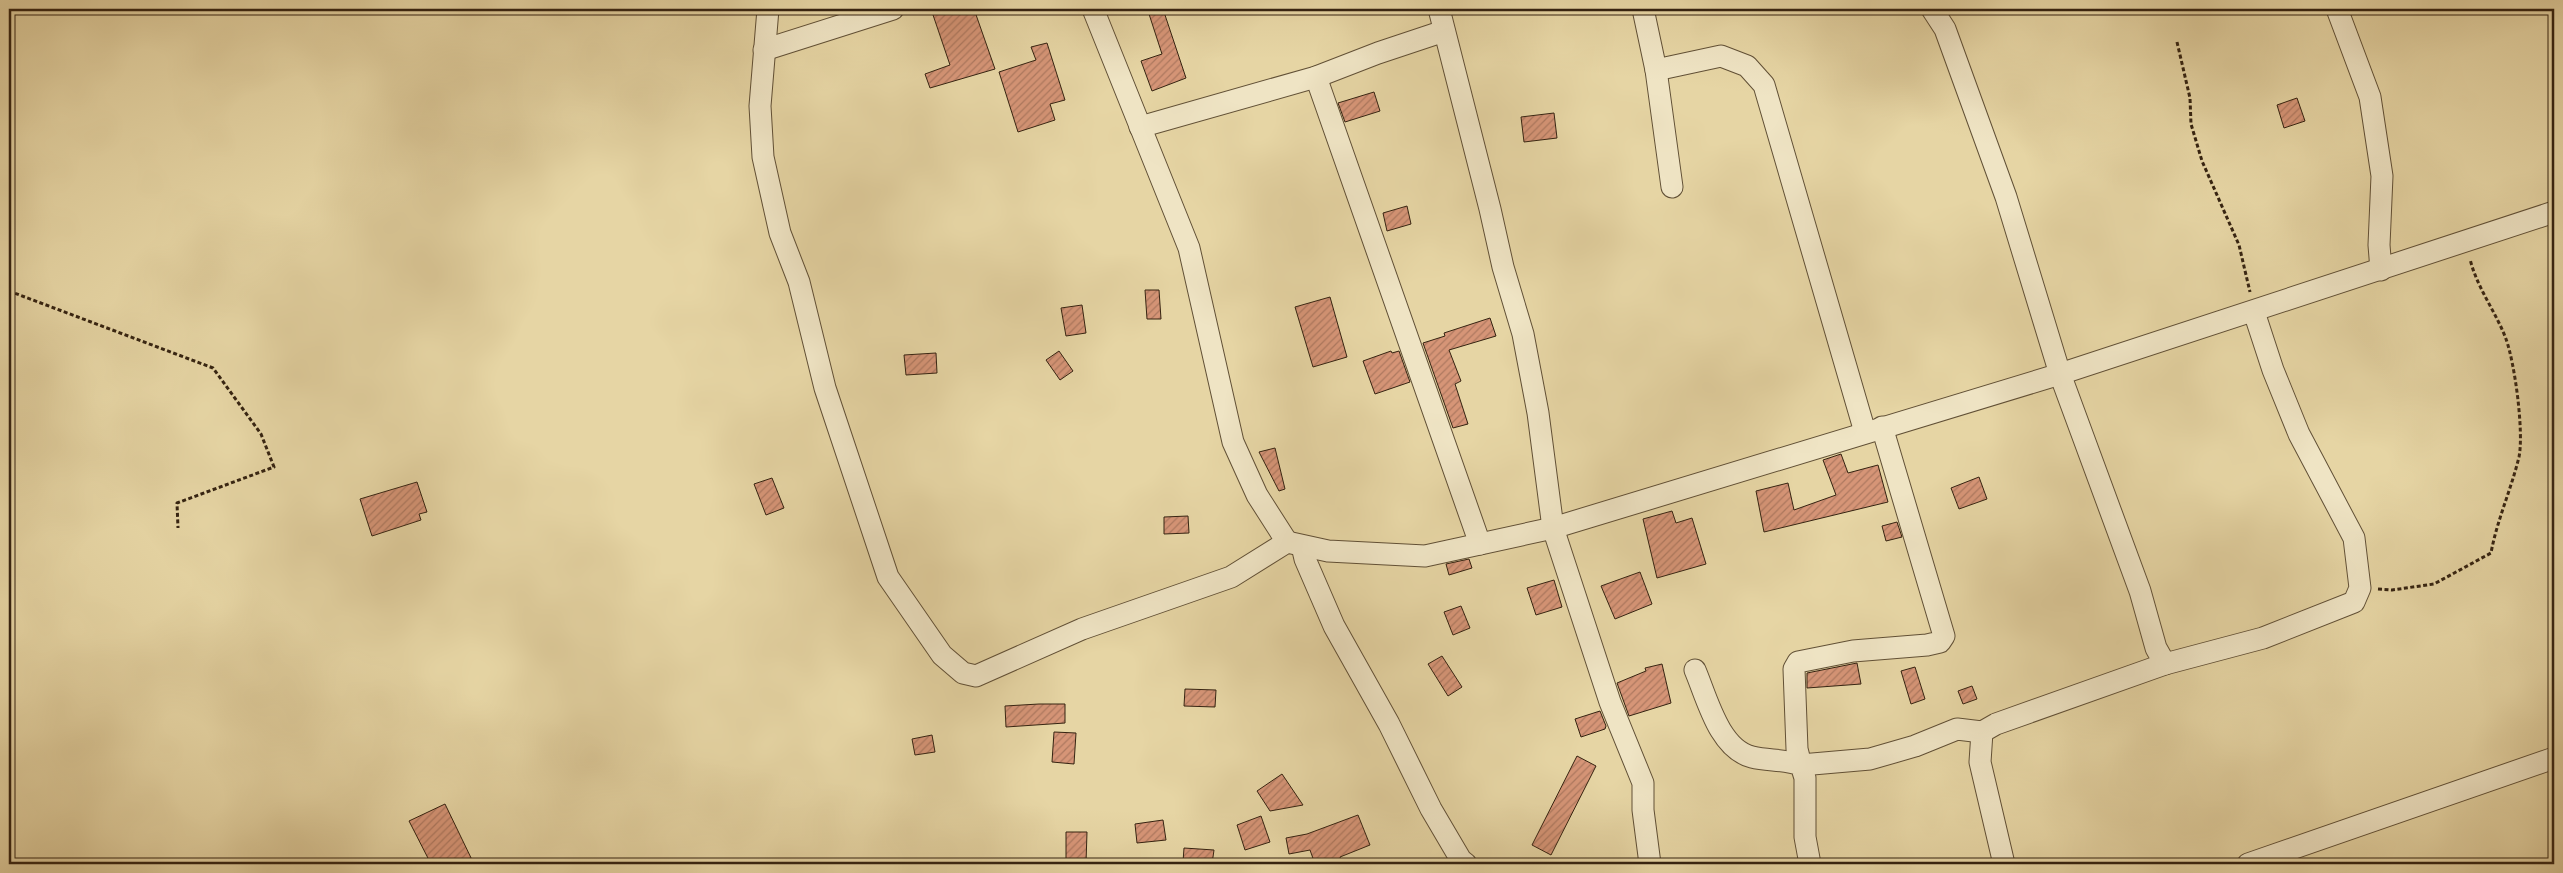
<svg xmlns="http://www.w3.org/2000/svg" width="2563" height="873" font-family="Cardo,serif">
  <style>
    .building { fill: url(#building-hatch); stroke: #352311 }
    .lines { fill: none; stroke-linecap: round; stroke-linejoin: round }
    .street-casing { stroke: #615036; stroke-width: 23 }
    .path { stroke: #352311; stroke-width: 3; stroke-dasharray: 4 2.5; stroke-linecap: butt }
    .street { stroke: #efe4c4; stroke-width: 21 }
  </style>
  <defs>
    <pattern id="building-hatch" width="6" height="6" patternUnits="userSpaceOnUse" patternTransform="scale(1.25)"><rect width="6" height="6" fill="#d69577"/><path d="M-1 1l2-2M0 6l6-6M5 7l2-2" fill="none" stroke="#ae7960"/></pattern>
  </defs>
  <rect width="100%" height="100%" fill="#e6d5a4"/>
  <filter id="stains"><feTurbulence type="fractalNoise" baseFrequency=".004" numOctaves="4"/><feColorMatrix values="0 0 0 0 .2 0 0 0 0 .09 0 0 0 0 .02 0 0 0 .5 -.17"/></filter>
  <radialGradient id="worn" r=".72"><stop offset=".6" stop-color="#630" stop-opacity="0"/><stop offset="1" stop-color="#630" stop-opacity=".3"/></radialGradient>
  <g class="building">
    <path d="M931,9H974L995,69L930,88L925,74L950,65Z"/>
    <path d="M1161,10L1164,12L1186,78L1152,91L1141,61L1162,54L1149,14Z"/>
    <path d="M1047,43L1065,100L1050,104L1055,120L1018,132L999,72L1036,60L1031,47Z"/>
    <path d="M1374,92L1380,111L1345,122L1338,103Z"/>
    <path d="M2297,98L2305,121L2284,128L2277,105Z"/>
    <path d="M1554,113L1557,138L1524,142L1521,117Z"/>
    <path d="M1407,206L1411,224L1387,231L1383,213Z"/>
    <path d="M1145,290H1159L1161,319H1147Z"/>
    <path d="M1330,297L1347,357L1313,367L1295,307Z"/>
    <path d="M1082,305L1086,333L1066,336L1061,308Z"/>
    <path d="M1490,318L1496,336L1449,350L1461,381L1455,384L1468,424L1453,428L1423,343L1445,336L1444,333Z"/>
    <path d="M1059,351L1073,371L1060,380L1046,360Z"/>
    <path d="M1391,351L1392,353L1399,351L1410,382L1375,394L1363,361Z"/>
    <path d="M936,353L937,373L906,375L904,355Z"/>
    <path d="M1275,448L1285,489L1279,491L1259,452Z"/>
    <path d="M1841,454L1848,473L1878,465L1888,502L1764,532L1756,491L1788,483L1794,510L1836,495L1823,460Z"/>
    <path d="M1979,477L1987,499L1959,509L1951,488Z"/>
    <path d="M772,478L784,508L766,515L754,484Z"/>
    <path d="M417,482L427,512L419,514L421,520L372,536L360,499Z"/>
    <path d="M1672,511L1676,523L1692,518L1706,564L1657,578L1643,519Z"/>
    <path d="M1188,516L1189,533L1164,534V517Z"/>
    <path d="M1897,522L1902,537L1886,541L1882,526Z"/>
    <path d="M1469,559L1472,568L1449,575L1446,564Z"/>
    <path d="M1640,572L1652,604L1615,619L1601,586Z"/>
    <path d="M1554,580L1562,607L1536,615L1527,588Z"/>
    <path d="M1461,606L1470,628L1453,635L1444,612Z"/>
    <path d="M1442,656L1462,687L1448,696L1428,664Z"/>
    <path d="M1857,663L1861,684L1807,688V673Z"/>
    <path d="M1662,664L1671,703L1629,716L1617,683L1646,671L1645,668Z"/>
    <path d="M1915,667L1925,699L1911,704L1901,671Z"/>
    <path d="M1972,686L1977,699L1963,704L1958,691Z"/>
    <path d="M1185,689L1216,690L1215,707L1184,706Z"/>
    <path d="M1039,704H1065V723L1006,727L1005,706Z"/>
    <path d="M1600,711L1606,726L1605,729L1581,737L1575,719Z"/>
    <path d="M1054,732L1076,733L1074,764L1052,762Z"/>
    <path d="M932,735L935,752L915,755L912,739Z"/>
    <path d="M1577,756L1596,766L1551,855L1532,845Z"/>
    <path d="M1282,774L1303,805L1270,811L1257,791Z"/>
    <path d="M445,804L474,864H431L409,821Z"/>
    <path d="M1358,815L1370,845L1340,857L1343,864H1315L1310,850L1289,854L1286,838L1307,834Z"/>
    <path d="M1261,816L1270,842L1245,850L1237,825Z"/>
    <path d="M1163,820L1166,840L1137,843L1135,824Z"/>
    <path d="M1066,832H1087L1086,863H1066Z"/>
    <path d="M1184,848L1214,850L1212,864L1183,862Z"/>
  </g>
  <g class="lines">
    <defs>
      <g id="street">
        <path d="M768,9L760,106L763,157L780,233L799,282L825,388L888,577L942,655L963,673L976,676L1082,629L1231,577L1287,542L1328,551L1425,556L1553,528L2060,374L2554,212"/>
        <path d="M1093,9L1189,248L1233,442L1257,495L1287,542"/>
        <path d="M1439,9L1490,209L1503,267L1523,334L1538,413L1553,528L1610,702L1643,783V810L1650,864"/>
        <path d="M1643,9L1656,70L1672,187"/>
        <path d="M1932,9L1945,29L2006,197L2060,374L2140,591L2156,648L2165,664L1996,724L1982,732L1980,762L2004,864"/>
        <path d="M2337,9L2370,97L2382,176L2379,245L2381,270"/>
        <path d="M764,50L893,9"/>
        <path d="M1656,70L1721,56L1747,66L1764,85L1865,432"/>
        <path d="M1316,77L1480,544"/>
        <path d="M1140,127L1316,77L1378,53L1444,31"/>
        <path d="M1882,427L1944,636L1940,642L1927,645L1853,651L1798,662L1794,669L1797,749L1801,765L1870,759L1915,746L1957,729L1982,732"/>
        <path d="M1302,546L1305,559L1334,626L1389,724L1431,809L1461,860L1466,864"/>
        <path d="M2165,664L2263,638L2354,602L2360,588L2354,538L2299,434L2273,370L2254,312"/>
        <path d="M1695,670C1707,698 1719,749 1752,757C1768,761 1784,759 1801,765L1805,778V837L1810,864"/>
        <path d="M2248,864L2554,758"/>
      </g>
    </defs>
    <use href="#street" class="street-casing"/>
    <g class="path">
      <path d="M2177,42L2190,98L2191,124L2202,161L2239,245L2250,292"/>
      <path d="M9,291L213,368L261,434L274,467L177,503L178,528"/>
      <path d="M2378,589L2392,590L2434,584L2491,553C2497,520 2511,490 2519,457C2524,432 2515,364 2506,339C2496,312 2477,288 2470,259"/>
    </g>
    <use href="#street" class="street"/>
  </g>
  <rect width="2563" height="873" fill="none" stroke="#e6d5a4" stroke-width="30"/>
  <rect x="10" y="10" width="2543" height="853" fill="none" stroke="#352311" stroke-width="2.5"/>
  <rect x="15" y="15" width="2533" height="843" fill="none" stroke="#352311"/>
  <rect width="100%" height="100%" filter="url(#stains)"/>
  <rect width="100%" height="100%" fill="url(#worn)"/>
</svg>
